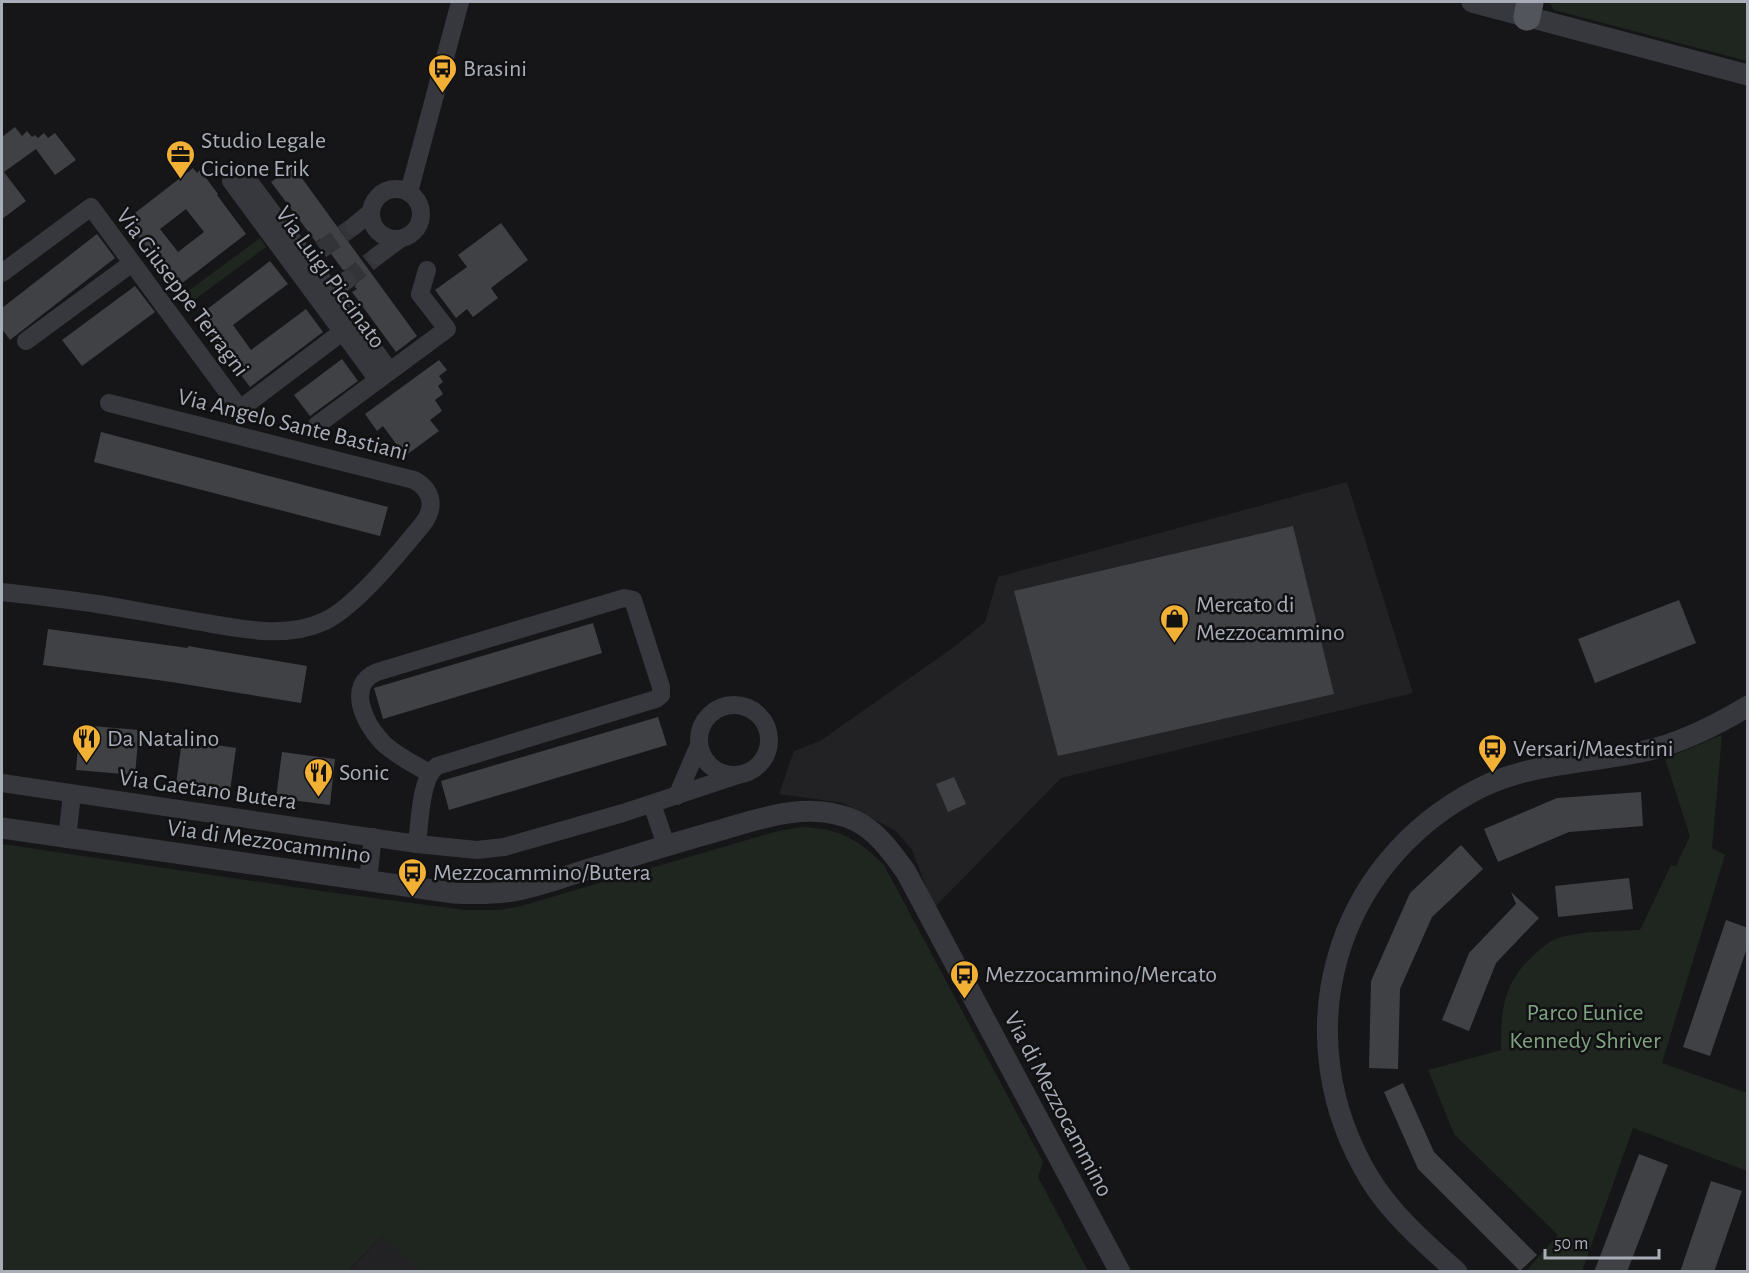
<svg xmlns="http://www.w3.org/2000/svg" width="1749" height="1273" font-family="'Alegreya Sans',sans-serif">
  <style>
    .built { fill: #222225 }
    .green { fill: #1e261f }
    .building { fill: #404145; fill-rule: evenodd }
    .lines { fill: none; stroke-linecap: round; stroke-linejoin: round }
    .minor-tunnel { stroke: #333438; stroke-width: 18; stroke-dasharray: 18 9; stroke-linecap: butt }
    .minor { stroke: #37383d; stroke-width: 18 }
    .tertiary { stroke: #37383d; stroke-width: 21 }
    .primary { stroke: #53555c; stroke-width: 27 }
    .labels { text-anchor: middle; stroke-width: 5; stroke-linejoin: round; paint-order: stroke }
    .poi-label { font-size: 24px; fill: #a8adb8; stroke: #111113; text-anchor: start }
    .street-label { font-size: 24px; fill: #a8adb8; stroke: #111113 }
    .park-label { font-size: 24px; fill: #7fa381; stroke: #111113 }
  </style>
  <rect width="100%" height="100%" fill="#161618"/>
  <g class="built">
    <path d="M1347,482L1413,693L1061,778L934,908L912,850L896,831L843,803L779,794L794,751L820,741L954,647L985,622L998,577Z"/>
    <path d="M382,1236L422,1271L348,1272Z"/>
  </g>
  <g class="green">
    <path d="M1549,2H1747V61L1554,10Z"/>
    <path d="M260,238L266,247L186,306L180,297Z"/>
    <path d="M1722,735L1712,848L1725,855L1662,1063L1747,1093V1171L1633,1128L1582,1271H1526L1558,1235L1454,1134L1428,1070L1501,1050C1501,1010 1502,983 1535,954C1543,947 1550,940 1562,937C1587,930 1614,932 1640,930L1671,865L1676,866L1690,836L1665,759Z"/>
    <path d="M802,827C839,828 859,840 884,865L1043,1162L1038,1177L1088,1271L422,1272L382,1236L348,1271H2V844L328,892L465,910H500L521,906L778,831Z"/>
  </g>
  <g class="building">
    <path d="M15,127L22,136L27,131L32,137L35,135L38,138L44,133L48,138L55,133L76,160L55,175L36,149L4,172L26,201L2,219V137Z"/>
    <path d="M293,166L417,336L396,352L352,292L357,289L355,287L358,279L356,274L351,269L343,270L320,239L316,242L271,182Z"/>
    <path d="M193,168L197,173L200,170L218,194L217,195L246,234L177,287L126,220ZM186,209L204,232L178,252L160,229Z"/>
    <path d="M501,223L528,260L491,288L498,298L473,317L467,309L456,318L435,290L467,267L458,255Z"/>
    <path d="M97,234L115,258L10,340L2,329V308Z"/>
    <path d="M270,261L288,284L233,325L251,350L306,309L323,332L250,387L197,317Z"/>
    <path d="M135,286L155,312L82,366L62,340Z"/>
    <path d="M342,359L358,381L310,416L294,395Z"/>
    <path d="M439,360L447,370L439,376L443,382L438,386L443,394L435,400L442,411L430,420L439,431L405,456L383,426L377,431L365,414Z"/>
    <path d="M101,432L388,507L380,536L94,462Z"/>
    <path d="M1293,526L1334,694L1058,756L1014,591Z"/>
    <path d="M1679,600L1696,643L1595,683L1578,639Z"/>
    <path d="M593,623L602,653L383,719L374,688Z"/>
    <path d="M48,629L188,648V646L307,666L301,703L165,681L43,665Z"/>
    <path d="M658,717L667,745L449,810L441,781Z"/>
    <path d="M80,725L139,730L135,775L76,770Z"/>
    <path d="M182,740L236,748L230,791L176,784Z"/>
    <path d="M282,752L335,759L330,805L276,798Z"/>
    <path d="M954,777L966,804L948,812L936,784Z"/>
    <path d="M1641,792L1643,826L1569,832L1498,862L1484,829L1557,798Z"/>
    <path d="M1461,845L1483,869L1432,917L1400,989L1398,1069L1369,1068L1371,981L1410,893Z"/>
    <path d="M1629,878L1633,909L1558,917L1555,886Z"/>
    <path d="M1511,892L1539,918L1496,963L1469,1031L1442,1020L1469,953L1516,904Z"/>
    <path d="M1726,920L1748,928V945L1710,1056L1683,1047Z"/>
    <path d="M1403,1083L1434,1152L1537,1255L1520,1271L1418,1169L1384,1092Z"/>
    <path d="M1639,1154L1668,1165L1627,1272H1594Z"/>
    <path d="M1711,1181L1742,1191L1714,1272H1680Z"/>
  </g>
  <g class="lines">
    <g class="minor-tunnel">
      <path d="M321,250L354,226"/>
      <path d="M347,280L377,256"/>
    </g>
    <g class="minor">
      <circle cx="396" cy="214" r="25"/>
      <path d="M409,192L460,2"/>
      <path d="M354,226L371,212"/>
      <path d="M377,256L400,239"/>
      <path d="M2,273L91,207L240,409L350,326"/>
      <path d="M331,292L347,280"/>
      <path d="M26,341L132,263"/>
      <path d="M378,380L231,181L242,172L390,371"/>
      <path d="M317,425L447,329L420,294L427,270"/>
      <path d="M2,592C38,596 74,600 110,606C138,611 167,616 195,621C237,628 285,640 325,621C356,606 399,553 422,525C435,509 434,491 414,480L109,403"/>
      <circle cx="734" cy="740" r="35"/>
      <path d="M2,783L417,844L477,850L504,847L623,813L738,775"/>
      <path d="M677,796L699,745"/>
      <path d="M652,804L666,845"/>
      <path d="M67,839L72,794"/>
      <path d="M417,844C420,823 420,778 437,766L656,699L661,695V687L633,600L624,598L377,672C345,685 365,724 382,742C395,755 414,764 429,773"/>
      <path d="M368,880L373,837"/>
    </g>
    <g class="tertiary">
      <path d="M1472,2L1748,75"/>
      <path d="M2,828L454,893C474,894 493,894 513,891C537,887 560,878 583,871C627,858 670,844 714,832C759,819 810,799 856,821C878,832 892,853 906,872L1120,1272"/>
      <path d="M1457,1272C1426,1244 1392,1215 1370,1179C1284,1038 1332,863 1480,788C1536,760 1598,764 1657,748C1688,739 1720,723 1748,706"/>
    </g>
    <path class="primary" d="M1527,17L1530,2"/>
  </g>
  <defs>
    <symbol id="bus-pin" viewBox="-11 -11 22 30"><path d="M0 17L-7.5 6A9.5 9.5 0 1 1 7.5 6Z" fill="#f2b134" stroke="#111113"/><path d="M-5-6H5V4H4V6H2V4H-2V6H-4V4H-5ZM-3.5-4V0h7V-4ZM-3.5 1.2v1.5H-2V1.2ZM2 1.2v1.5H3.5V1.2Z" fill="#111"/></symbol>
    <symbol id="office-pin" viewBox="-11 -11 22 30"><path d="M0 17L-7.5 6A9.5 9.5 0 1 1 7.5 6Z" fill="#f2b134" stroke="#111113"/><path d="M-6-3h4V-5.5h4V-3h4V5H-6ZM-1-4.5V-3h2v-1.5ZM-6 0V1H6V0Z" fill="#111"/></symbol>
    <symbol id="shop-pin" viewBox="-11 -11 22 30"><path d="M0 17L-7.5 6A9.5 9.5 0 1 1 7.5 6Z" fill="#f2b134" stroke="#111113"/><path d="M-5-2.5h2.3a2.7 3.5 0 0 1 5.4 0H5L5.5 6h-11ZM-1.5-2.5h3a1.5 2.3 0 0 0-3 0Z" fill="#111"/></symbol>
    <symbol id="restaurant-pin" viewBox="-11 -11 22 30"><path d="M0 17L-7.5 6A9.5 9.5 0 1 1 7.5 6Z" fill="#f2b134" stroke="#111113"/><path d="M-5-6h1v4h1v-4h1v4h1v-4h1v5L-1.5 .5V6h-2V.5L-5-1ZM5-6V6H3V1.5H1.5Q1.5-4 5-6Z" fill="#111"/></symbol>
  </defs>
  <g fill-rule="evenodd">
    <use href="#bus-pin" x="426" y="52" width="33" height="45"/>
    <use href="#office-pin" x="164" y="138" width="33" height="45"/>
    <use href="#shop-pin" x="1158" y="602" width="33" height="45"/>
    <use href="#restaurant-pin" x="70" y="722" width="33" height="45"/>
    <use href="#bus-pin" x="1476" y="732" width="33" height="45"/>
    <use href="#restaurant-pin" x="302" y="756" width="33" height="45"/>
    <use href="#bus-pin" x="396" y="856" width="33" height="45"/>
    <use href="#bus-pin" x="948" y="958" width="33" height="45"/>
  </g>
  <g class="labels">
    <g class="poi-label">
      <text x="463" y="76">Brasini</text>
      <text x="201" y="148">Studio Legale<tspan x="201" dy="28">Cicione Erik</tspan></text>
      <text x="1196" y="612">Mercato di<tspan x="1196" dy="28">Mezzocammino</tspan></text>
      <text x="107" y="746">Da Natalino</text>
      <text x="1513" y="756">Versari/Maestrini</text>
      <text x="339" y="780">Sonic</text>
      <text x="433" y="880">Mezzocammino/Butera</text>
      <text x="985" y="982">Mezzocammino/Mercato</text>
    </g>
    <g class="street-label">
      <text transform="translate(331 277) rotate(54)" y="8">Via Luigi Piccinato</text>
      <text transform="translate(183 292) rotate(53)" y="8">Via Giuseppe Terragni</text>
      <text transform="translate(293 424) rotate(14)" y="8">Via Angelo Sante Bastiani</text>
      <text transform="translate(208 789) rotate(8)" y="8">Via Gaetano Butera</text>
      <text transform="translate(269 841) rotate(8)" y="8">Via di Mezzocammino</text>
      <text transform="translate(1059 1104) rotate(62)" y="8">Via di Mezzocammino</text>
    </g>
    <g class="park-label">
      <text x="1585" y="1020">Parco Eunice<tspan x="1585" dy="28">Kennedy Shriver</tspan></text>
    </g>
  </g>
  <rect width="1749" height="1273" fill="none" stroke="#a8adb8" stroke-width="6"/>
  <path d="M1545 1249v9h114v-9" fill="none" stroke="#a8adb8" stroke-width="3"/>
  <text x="1554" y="1249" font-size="18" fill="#a8adb8" stroke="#111113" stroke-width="4.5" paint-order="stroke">50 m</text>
</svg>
